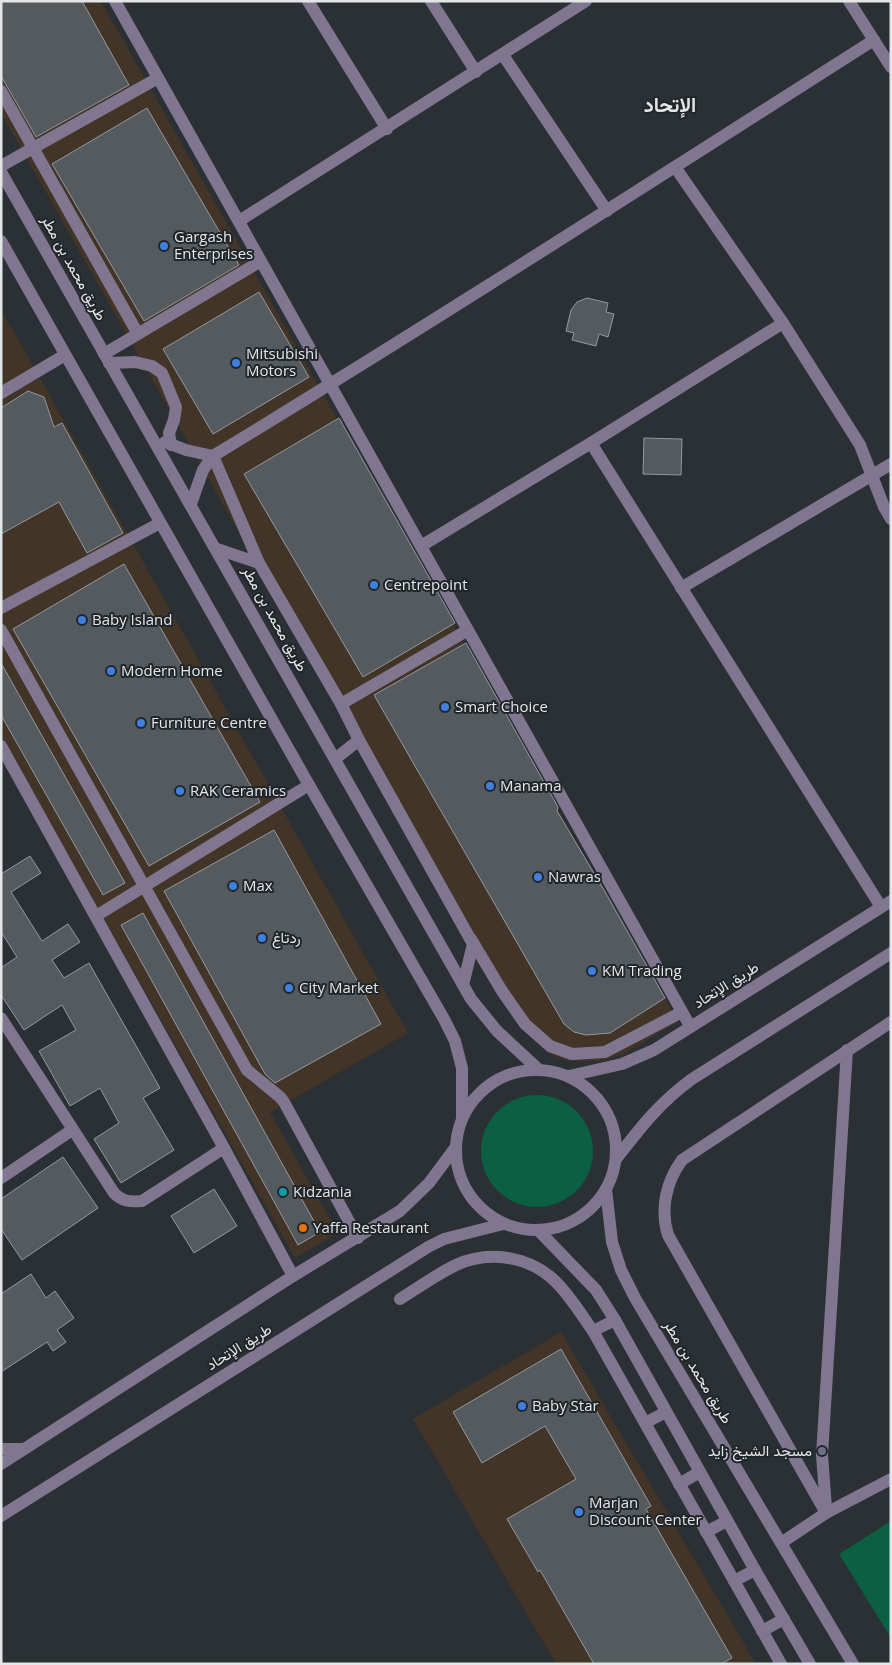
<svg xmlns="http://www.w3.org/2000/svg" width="892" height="1665" font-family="'Open Sans',Vazirmatn,sans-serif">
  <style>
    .commercial { fill: #423427 }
    .green { fill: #0b5f42 }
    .building { fill: #545a5e; stroke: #93999f }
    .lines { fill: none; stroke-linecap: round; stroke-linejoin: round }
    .minor { stroke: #807690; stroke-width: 12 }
    .shop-dot { fill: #3f7fe0; stroke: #21262a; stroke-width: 2 }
    .culture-dot { fill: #0f9aa8; stroke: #21262a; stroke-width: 2 }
    .food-dot { fill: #e8710a; stroke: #21262a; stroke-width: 2 }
    .worship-dot { fill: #6b7280; stroke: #21262a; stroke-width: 2 }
    .labels { text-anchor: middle; stroke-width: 4; stroke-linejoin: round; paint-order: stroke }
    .poi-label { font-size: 15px; fill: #e2e6e9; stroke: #21262a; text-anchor: start }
    .street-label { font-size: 15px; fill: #e2e6e9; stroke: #21262a }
    .district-label { font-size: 20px; font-weight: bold; fill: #e2e6e9; stroke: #21262a }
  </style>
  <rect width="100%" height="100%" fill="#2b3034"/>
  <g class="commercial">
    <path d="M1,1H101L678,1022L623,1054L599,1061H569L549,1054L516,1021L1,113Z"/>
    <path d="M1,309L408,1033L270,1112L338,1233L295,1258L1,735Z"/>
    <path d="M561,1332L756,1664H556L413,1419Z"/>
  </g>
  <g class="green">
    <circle cx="537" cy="1151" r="56"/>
    <path d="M891,1521V1638L839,1554Z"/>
  </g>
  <g class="building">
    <path d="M1,1H82L129,85L36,137L1,76Z"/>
    <path d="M147,108L239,265L144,321L52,164Z"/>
    <path d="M259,292L309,377L213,434L163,349Z"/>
    <path d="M587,298L608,303L606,312L614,314L608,337L599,334L596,346L572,340L574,333L566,331L571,310L577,302Z"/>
    <path d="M28,391L44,397L54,427L62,423L123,533L87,553L59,502L1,534V408Z"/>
    <path d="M339,418L455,623L363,677L244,474Z"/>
    <path d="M644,438L682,439L681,475L643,474Z"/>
    <path d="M124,564L260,802L149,866L13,629Z"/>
    <path d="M466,643L558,807L557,811L604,890L665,998L610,1033L586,1035L574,1032L564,1024L374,695Z"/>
    <path d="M1,663L125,883L103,895L1,715Z"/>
    <path d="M274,830L381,1024L275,1083L265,1074L164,891Z"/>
    <path d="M30,856L41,873L11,892L42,941L68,924L80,942L52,960L64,978L89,963L160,1088L143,1098L174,1150L121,1183L94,1139L119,1123L100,1088L70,1106L39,1051L76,1030L62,1005L24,1030L1,995V968L17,957L1,932V874Z"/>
    <path d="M143,913L320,1232L298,1245L121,925Z"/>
    <path d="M63,1157L98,1208L22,1260L1,1229V1199Z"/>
    <path d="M214,1189L237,1226L194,1253L171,1216Z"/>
    <path d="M31,1274L46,1298L55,1291L74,1318L57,1330L66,1342L53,1351L47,1342L1,1372V1294Z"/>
    <path d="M561,1349L651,1506L646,1509L732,1658L721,1664H594L540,1570L538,1572L507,1519L576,1479L545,1426L482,1463L453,1412Z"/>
  </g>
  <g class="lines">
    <g class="minor">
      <path d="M115,1L690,1026"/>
      <path d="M308,1L387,129"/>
      <path d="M431,1L476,72"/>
      <path d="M849,1L891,67"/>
      <path d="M503,55L607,211"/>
      <path d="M1,91L138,334"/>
      <path d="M1,166L158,78"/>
      <path d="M675,167L783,323L860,445L884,507L891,519"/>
      <path d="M1,172L471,999L497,1031L538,1069"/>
      <path d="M239,221L586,1"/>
      <path d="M1,241L309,785L444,1019L455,1041L462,1068V1119"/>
      <path d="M104,354L261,261"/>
      <path d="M109,363L135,362L152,366L162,373L176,407L174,420L169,433L171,445"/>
      <path d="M1,393L65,355"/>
      <path d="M165,442L186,450L213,456"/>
      <path d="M591,443L881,907"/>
      <path d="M213,456L259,563L341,704L359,740L473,944L463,985"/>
      <path d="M191,504L203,470L213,456C435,321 654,180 874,40"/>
      <path d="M421,546L591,443L783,323"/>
      <path d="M217,549L259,563"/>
      <path d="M681,588L891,464"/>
      <path d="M1,608L160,523"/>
      <path d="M1,630L247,1070L280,1097L284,1102L358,1238"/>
      <path d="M341,704L468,630"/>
      <path d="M1,746L224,1148L293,1276"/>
      <path d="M335,759L359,740"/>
      <path d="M96,916L309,785"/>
      <path d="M471,939L502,991L525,1024L550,1046L572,1054L605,1052L682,1012"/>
      <path d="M1,1018L114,1193C123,1202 130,1202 142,1201L224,1148"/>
      <circle cx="536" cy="1150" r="80"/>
      <path d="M569,1076L622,1064L654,1050L891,901"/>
      <path d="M616,1159C641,1127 658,1104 692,1079L891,953"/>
      <path d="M1,1178L72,1130"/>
      <path d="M606,1189L612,1242L621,1270L635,1298L853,1664"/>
      <path d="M539,1231L596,1290L615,1320L755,1570L810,1664"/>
      <path d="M400,1299C418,1288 437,1274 456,1265C489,1250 530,1256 556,1282C570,1296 581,1314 593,1331L781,1664"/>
      <path d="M593,1331L615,1320"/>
      <path d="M645,1423L666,1412"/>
      <path d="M1,1449H24"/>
      <path d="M1,1464L293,1276L400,1211L429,1183L455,1148"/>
      <path d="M679,1484L700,1472"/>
      <path d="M826,1508L822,1455L847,1050"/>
      <path d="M826,1513L668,1235C660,1209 666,1182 682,1160L891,1022"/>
      <path d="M1,1516L428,1247L444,1239L503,1224"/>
      <path d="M706,1532L727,1521"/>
      <path d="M781,1543L826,1513L891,1479"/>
      <path d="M734,1581L755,1570"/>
      <path d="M762,1631L784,1619"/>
    </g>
  </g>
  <g class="shop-dot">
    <circle cx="164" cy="246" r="5"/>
    <circle cx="236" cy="363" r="5"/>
    <circle cx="374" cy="585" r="5"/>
    <circle cx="82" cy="620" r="5"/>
    <circle cx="111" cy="671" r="5"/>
    <circle cx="445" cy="707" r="5"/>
    <circle cx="141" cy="723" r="5"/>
    <circle cx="490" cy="786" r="5"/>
    <circle cx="180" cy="791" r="5"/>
    <circle cx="538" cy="877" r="5"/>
    <circle cx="233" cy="886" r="5"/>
    <circle cx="262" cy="938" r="5"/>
    <circle cx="592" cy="971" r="5"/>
    <circle cx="289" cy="988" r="5"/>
    <circle cx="522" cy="1406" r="5"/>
    <circle cx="579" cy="1512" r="5"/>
  </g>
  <circle class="culture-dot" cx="283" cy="1192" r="5"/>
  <circle class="food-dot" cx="303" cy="1228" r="5"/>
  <circle class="worship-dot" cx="822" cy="1451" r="5"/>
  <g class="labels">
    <g class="poi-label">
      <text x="174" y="242">Gargash<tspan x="174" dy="17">Enterprises</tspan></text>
      <text x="246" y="359">Mitsubishi<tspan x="246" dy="17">Motors</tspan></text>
      <text x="384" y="590">Centrepoint</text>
      <text x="92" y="625">Baby Island</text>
      <text x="121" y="676">Modern Home</text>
      <text x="455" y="712">Smart Choice</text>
      <text x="151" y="728">Furniture Centre</text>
      <text x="500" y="791">Manama</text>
      <text x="190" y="796">RAK Ceramics</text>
      <text x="548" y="882">Nawras</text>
      <text x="243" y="891">Max</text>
      <text x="272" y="943">ردتاغ</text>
      <text x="602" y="976">KM Trading</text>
      <text x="299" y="993">City Market</text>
      <text x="293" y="1197">Kidzania</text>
      <text x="313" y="1233">Yaffa Restaurant</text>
      <text x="532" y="1411">Baby Star</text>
      <text x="812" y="1456" text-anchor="end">مسجد الشيخ زايد</text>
      <text x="589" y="1508">Marjan<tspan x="589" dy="17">Discount Center</tspan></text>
    </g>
    <g class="street-label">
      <text transform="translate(74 268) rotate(61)" y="5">طريق محمد بن مطر</text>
      <text transform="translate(275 619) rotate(61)" y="5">طريق محمد بن مطر</text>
      <text transform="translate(726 985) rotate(-32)" y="5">طريق اﻹتحاد</text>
      <text transform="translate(239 1347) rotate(-32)" y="5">طريق اﻹتحاد</text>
      <text transform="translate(698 1372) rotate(59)" y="5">طريق محمد بن مطر</text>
    </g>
    <g class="district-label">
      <text x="670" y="112">اﻹتحاد</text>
    </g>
  </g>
  <rect width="892" height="1665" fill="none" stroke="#e2e6e9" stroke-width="5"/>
</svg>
